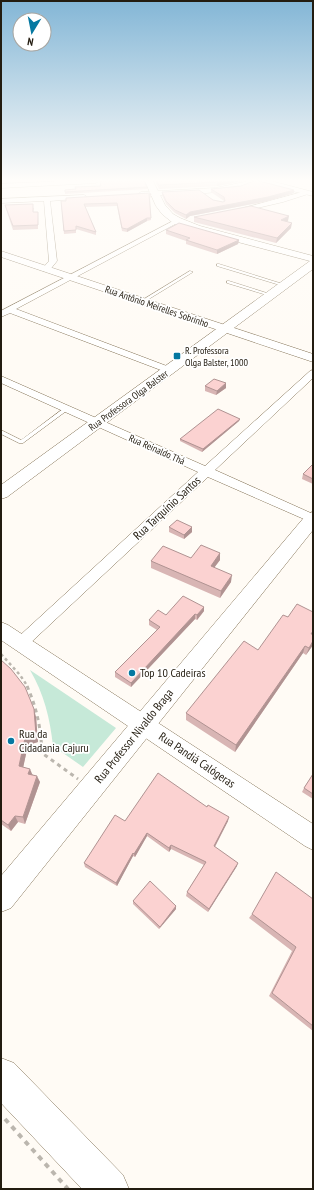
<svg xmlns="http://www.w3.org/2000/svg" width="314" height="1190" font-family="'PT Sans Narrow',sans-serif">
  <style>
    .green { fill: #c6e9d8 }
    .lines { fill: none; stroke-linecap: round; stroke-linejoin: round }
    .service-casing { stroke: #827154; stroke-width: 1 }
    .minor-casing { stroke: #827154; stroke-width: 1 }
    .tertiary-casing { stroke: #827154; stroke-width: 1 }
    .secondary-casing { stroke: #827154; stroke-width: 1 }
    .primary-casing { stroke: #827154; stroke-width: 1 }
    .path-far2 { stroke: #bbb6ae; stroke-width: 2.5; stroke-dasharray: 3 3; stroke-linecap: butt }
    .path-far1 { stroke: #bbb6ae; stroke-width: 3; stroke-dasharray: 4 4; stroke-linecap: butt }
    .path { stroke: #bbb6ae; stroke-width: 4; stroke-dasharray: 5 5; stroke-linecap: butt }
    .service { fill: #fff; fill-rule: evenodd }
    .minor { fill: #fff; fill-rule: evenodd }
    .tertiary { fill: #fff; fill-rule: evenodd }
    .secondary { fill: #fff; fill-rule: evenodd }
    .primary { fill: #fff; fill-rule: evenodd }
    .wall { fill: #d8b5b4 }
    .shaded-wall { fill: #b09392 }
    .building { fill: #fbd2d1; stroke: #b09392 }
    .poi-dot { fill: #0578a1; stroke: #fff; stroke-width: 1.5 }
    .labels { text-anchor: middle; stroke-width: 3.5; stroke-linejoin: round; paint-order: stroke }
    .far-street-label { font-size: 10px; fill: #231c10; stroke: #fff }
    .far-poi-label { font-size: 10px; fill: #231c10; stroke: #fff; text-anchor: start }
    .street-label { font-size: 12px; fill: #231c10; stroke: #fff }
    .poi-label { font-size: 12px; fill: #231c10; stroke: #fff; text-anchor: start }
  </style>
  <rect width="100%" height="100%" fill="#fffbf5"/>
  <path class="green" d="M30,670L116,728L83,767L53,746C50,718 44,694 30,670Z"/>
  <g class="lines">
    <defs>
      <g id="service">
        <path d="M217,264H219L286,285L283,286L217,266Z"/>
        <path d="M190,271L193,272L144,302L141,301Z"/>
        <path d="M227,281H229L273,295L270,296L227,283Z"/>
        <path d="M67,406L69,407V409L23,443H19L1,434V430L21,440Z"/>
      </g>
      <g id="minor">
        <path d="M64,181H99L96,183L1,188V184Z"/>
        <path d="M249,181H257C239,195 166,195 141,196L138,194L141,192L215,188Z"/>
        <path d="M306,191L308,192V194L283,202L236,213L233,211Z"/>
        <path d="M84,195L86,196V198L50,201L57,261L49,271H43L42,269L49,261L44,201L1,203V199Z"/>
        <path d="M177,219L179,220V222L16,309L172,368L174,370L172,372H166L10,313L1,317V311Z"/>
        <path d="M313,370V378L215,470L313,514V523L208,477L26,647L21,649L16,647L14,643L16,639L198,472L1,383V376L205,466L310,371Z"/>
      </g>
      <g id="tertiary">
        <path d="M258,181H271L313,192V196L259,183Z"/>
        <path d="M1,251L313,354V362L1,257Z"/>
        <path d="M1,622L8,625L313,824V850L305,846L1,640Z"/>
      </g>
      <g id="secondary">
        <path d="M145,181H153L165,205L173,214L180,218L200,226L313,256V269L7,497L1,499V485L310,261L192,230L173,223L162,214L156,206Z"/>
        <path d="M313,512V530L11,908L1,912V876L307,514Z"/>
      </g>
      <path id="primary" d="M1,1058L14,1063L123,1175L129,1189H82L1,1103Z"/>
    </defs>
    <use href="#service" class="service-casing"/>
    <use href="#minor" class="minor-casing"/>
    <use href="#tertiary" class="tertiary-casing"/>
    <use href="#secondary" class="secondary-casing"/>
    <use href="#primary" class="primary-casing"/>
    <path class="path-far2" d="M1,654L20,675L28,687"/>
    <path class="path-far1" d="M27,686C37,708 41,729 42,753L78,779"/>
    <path class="path" d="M5,1119L68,1189"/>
    <use href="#service" class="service"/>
    <use href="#minor" class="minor"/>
    <use href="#tertiary" class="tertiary"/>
    <use href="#secondary" class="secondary"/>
    <use href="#primary" class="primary"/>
  </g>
  <g class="wall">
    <path d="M155,181H243L217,186L159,189Z"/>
    <path d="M147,187V189L65,194V190Z"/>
    <path d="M211,189L294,190V193L268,201L190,216L186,219L175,213L166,204L162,195V192L213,200L223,202L224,201L211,192Z"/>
    <path d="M150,193L151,195V198L150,197L151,220L147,221L127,232L122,231L117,206L85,207L96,232V235L76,229V233L64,234L61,201Z"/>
    <path d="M5,205L34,208L33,212H38V229L13,230L6,209Z"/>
    <path d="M194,217L288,221L287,222L291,228L276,243L194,222Z"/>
    <path d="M166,230L239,240L238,244L217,254L186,244V241L166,234Z"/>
    <path d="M226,383V388L216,395L205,391V386Z"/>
    <path d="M240,419L239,421L202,452L180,441V439Z"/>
    <path d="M313,464V484L302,479L303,474Z"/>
    <path d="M169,527L192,532L184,539L169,532Z"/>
    <path d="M220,553V560L214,568L231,582L220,598L151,568V561L191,558Z"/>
    <path d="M204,611L197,620L195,619L131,687L115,677V672L157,630L149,625V620L166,615Z"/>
    <path d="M313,645L306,655L303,653L235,752L186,720V713L258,650Z"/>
    <path d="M1,660L36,717L38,742L28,745L23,767L33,775L40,782L25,824L18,822L11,831L1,824Z"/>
    <path d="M313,774V799L302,792L304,788Z"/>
    <path d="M207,807L228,821L215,847L237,866L208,912L186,896L187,892L204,865L171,849L169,852L147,836L135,857L133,856L117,886L85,867L84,863L125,821Z"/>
    <path d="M313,899V1031L269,996L292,951L249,918L252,914Z"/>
    <path d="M133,901L176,906V909L159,929L133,904Z"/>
  </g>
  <g class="shaded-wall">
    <path d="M225,181H243L217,186V182Z"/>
    <path d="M294,190V193L268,201L190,216L186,219V215L190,212Z"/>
    <path d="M289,216L288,221L281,225V220Z"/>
    <path d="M147,218V221L127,232V229Z"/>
    <path d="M292,223L291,228L276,243L277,238Z"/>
    <path d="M239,240L238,244L217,254V250Z"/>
    <path d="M226,383V388L216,395L217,391Z"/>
    <path d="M240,419L239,421L202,452L203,449Z"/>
    <path d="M192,527V532L184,539V535Z"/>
    <path d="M220,553V560L210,573L211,566Z"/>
    <path d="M232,575L231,582L220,598L221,591Z"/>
    <path d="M204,607V611L197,620V615Z"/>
    <path d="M195,614V619L131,687V683Z"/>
    <path d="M313,641V645L306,655L309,648Z"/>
    <path d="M305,646L303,653L235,752L236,745Z"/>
    <path d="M34,709L36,717L38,742L28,745L22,773L19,766L25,738Z"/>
    <path d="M30,769L33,776L28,774Z"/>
    <path d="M37,776L40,782L25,824L23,817Z"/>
    <path d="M15,816L18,822L11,831L8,825Z"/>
    <path d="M229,817L228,821L213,850L214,846Z"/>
    <path d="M147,833V836L135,857L134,854Z"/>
    <path d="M171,845V849L169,852V848Z"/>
    <path d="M133,853V856L117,886L116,883Z"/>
    <path d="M238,863L237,866L208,912L209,909Z"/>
    <path d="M176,906V909L159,929L160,927Z"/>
  </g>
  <g class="building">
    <path d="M100,181H144L147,187L65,192V190L76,189L75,187L101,186Z"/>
    <path d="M156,181H225L217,182L159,185Z"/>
    <path d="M254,181H259L294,190L268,197L190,212L186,215L175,210L166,201L162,192L199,190L213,200L223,202L225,201L224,197L211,189L241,186Z"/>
    <path d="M150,193L151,195L149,194L151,218H147L127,229L122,228L117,203L84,204L96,232L76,226V230L64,231L61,201H66V198Z"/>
    <path d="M33,204V212H38V225L13,226L5,205Z"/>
    <path d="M251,206L289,216L281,220L292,223L277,238L194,217Z"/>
    <path d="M179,223L239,240L217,250L186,240L190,238L166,230Z"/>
    <path d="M214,379L226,383L217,391L205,386Z"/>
    <path d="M218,409L240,419L203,449L180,439Z"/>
    <path d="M313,464V479L303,474Z"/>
    <path d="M177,520L192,527L184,535L169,527Z"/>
    <path d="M201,545L220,553L211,566L232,575L221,591L151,561L163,546L191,558Z"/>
    <path d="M183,596L204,607L197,615L195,614L131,683L115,672L160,627L149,620L158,610L166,615Z"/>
    <path d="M297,604L313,612V631L311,634H313V641L309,648L305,646L236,745L186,713L244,641L258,650L283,615L288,617Z"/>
    <path d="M1,660L11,669L25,687L34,709L36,735L25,738L19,766L30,769L28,774L37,776L23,817L15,816L8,825L1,820Z"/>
    <path d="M158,773L207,807L208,805L229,817L214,846L238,863L209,909L187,892L206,862L171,845L169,848L147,833L134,854L133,853L116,883L84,863L115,815L125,821Z"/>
    <path d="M313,774V794L304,788Z"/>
    <path d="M276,872L313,899V1026L272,993L296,947L252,914Z"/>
    <path d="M150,881L176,906L160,927L133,901Z"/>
  </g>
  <linearGradient id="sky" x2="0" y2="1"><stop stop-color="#83b6d6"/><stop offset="0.52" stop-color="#fffdfa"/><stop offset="1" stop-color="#fffdfa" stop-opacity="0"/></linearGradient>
  <rect width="314" height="347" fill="url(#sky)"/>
  <g class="poi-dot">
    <rect x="173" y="352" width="8" height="8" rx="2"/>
    <circle cx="132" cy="673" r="4"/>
    <circle cx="11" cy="741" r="4"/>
  </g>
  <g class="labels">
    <g class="far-street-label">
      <text transform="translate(157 306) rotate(19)" y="4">Rua Antônio Meirelles Sobrinho</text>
      <text transform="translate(128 400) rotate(-36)" y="4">Rua Professora Olga Balster</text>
      <text transform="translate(157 449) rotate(24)" y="4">Rua Reinaldo Thá</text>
    </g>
    <g class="far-poi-label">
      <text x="185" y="354">R. Professora<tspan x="185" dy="12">Olga Balster, 1000</tspan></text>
    </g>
    <g class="street-label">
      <text transform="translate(167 508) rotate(-43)" y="4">Rua Tarquínio Santos</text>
      <text transform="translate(134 736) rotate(-51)" y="4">Rua Professor Nivaldo Braga</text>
      <text transform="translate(197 760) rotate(34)" y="4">Rua Pandiá Calógeras</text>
    </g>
    <g class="poi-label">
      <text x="140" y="677">Top 10 Cadeiras</text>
      <text x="19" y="738">Rua da<tspan x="19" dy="14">Cidadania Cajuru</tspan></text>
    </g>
  </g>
  <rect width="314" height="1190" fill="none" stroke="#231c10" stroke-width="4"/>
  <g transform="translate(32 32) rotate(190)"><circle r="19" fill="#ffffff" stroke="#a7a49f"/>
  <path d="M0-3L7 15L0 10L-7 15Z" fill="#0578a1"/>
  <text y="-6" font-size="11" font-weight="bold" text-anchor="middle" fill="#231c10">N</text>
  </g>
</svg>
